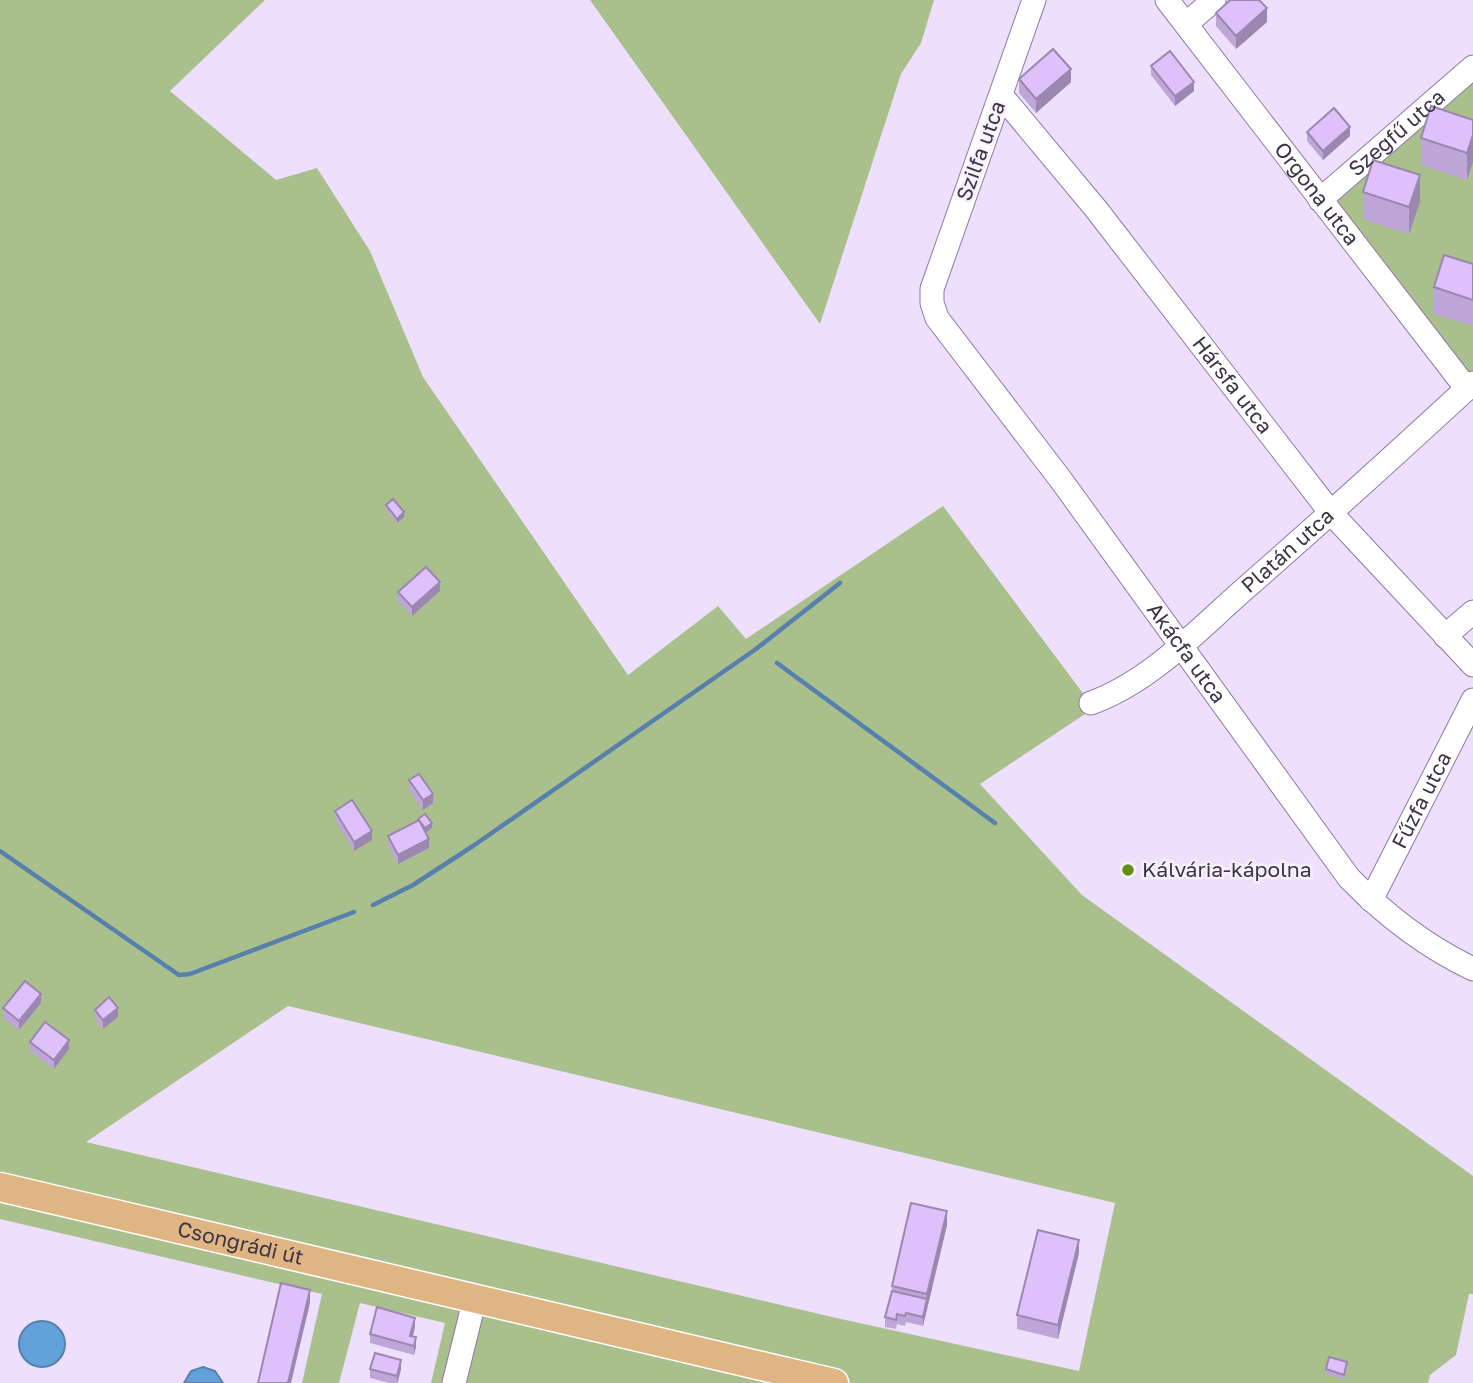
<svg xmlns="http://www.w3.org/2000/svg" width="1473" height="1383" font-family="'Golos Text',sans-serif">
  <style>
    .green { fill: #a9bf8c; fill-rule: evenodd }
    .water { fill: #62a1d9; stroke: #5780ad; stroke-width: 2 }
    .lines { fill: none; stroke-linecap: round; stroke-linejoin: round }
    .stream { stroke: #5780ad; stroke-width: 4.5 }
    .minor-casing { stroke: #8f79a5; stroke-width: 25 }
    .major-casing { stroke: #fff; stroke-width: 31 }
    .minor { stroke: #fff; stroke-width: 23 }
    .major { stroke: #dfb683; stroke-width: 28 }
    .wall { fill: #bfa6d8 }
    .shaded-wall { fill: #9b87b0 }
    .building { fill: #dec1fb; stroke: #9b87b0; stroke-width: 2 }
    .poi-dot { fill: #678d19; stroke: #f6f1fb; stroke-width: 2.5 }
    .labels { text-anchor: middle; stroke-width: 5; stroke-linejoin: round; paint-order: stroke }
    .street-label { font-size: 21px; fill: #3d3447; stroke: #f6f1fb }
    .poi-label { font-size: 21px; fill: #3d3447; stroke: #f6f1fb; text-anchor: start }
  </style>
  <rect width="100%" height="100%" fill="#eee0fd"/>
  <g class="green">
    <path d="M0,0H265L170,91L276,180L317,168L370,251L423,377L628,675L718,606L746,639L943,506L1094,708L980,784L1082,895L1473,1176V1294H1469L1456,1355L1430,1375L1428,1383H431L445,1323L360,1303L339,1383H302L322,1294L0,1219ZM288,1006L1115,1203L1079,1371L832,1317L86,1142Z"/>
    <path d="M590,0H934L921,43L901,74L820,324Z"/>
    <path d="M1473,67V383L1320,200Z"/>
  </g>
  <g class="water">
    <circle cx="42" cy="1344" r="23"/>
    <path d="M203,1367L215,1371L223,1383H184L191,1371Z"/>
  </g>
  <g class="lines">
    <g class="stream">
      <path d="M777,663L995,823"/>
      <path d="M0,851L179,975L190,974L354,912"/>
      <path d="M373,905L413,885L473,846L756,649L840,583"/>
    </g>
    <defs>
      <g id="minor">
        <path id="s1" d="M1034,0L932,289V303L937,318L1061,480L1349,878C1386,916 1425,946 1473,969"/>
        <path id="s2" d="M1167,0L1467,389"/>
        <path d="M1186,24L1214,0"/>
        <path id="s3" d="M1001,95L1096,209L1331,513L1473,665"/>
        <path id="s4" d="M1320,200L1473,67"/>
        <path d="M1445,636L1473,612"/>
        <path id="s5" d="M1091,703C1149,682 1195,633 1240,593C1319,524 1396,454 1473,383"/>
        <path id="s6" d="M1371,900L1473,700"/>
        <path d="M454,1383L475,1298"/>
      </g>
      <g id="major">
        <path id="s7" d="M0,1187L834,1383"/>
      </g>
    </defs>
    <use href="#minor" class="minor-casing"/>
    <use href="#major" class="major-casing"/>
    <use href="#minor" class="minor"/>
    <use href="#major" class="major"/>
  </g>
  <g class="wall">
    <path d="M1216,13L1267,22L1236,49L1216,26Z"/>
    <path d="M1151,66L1194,91L1175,106L1151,75Z"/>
    <path d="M1019,79L1071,82L1036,113L1019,93Z"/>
    <path d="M1473,120L1467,180L1421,165V138Z"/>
    <path d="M1307,132L1350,136L1323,160L1307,141Z"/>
    <path d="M1363,192L1420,202L1409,234L1363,219Z"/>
    <path d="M1473,264V326L1434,314V287Z"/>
    <path d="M386,505L404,517L397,523L386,510Z"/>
    <path d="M440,591L412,616L398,601V592Z"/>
    <path d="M409,780L433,803L423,810L409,790Z"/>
    <path d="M335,811L372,840L354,851L335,820Z"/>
    <path d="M418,820L432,828L425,832L429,848L398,864L388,845V836Z"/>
    <path d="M41,1003L19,1030L3,1017V1008Z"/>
    <path d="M95,1010L118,1017L103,1029L95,1019Z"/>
    <path d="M30,1042L69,1049L54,1069L30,1051Z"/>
    <path d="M947,1225L923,1326L906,1322L905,1326L897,1324L896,1329L885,1327V1317L892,1291V1286Z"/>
    <path d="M1079,1253L1058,1339L1017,1329V1315Z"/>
    <path d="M415,1327L413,1336L416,1347L414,1355L370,1343V1334Z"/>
    <path d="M1347,1367L1344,1379L1326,1374V1369Z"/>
    <path d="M370,1369H401L398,1383H389L370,1378Z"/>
  </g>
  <g class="shaded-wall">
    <path d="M1267,8V22L1236,49V36Z"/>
    <path d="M1071,69V82L1036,113V99Z"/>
    <path d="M1194,82V91L1175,106V96Z"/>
    <path d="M1350,127V136L1323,160V151Z"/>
    <path d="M1473,135V162L1467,180V153Z"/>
    <path d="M1420,175V202L1409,234V207Z"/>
    <path d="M404,512V517L397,523V519Z"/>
    <path d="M440,582V591L412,616V607Z"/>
    <path d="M433,794V803L423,810V800Z"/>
    <path d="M432,823V828L425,833V828Z"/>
    <path d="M372,831V840L354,851V842Z"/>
    <path d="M429,839V848L398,864V855Z"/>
    <path d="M41,994V1003L19,1030V1021Z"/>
    <path d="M118,1008V1017L103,1029V1020Z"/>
    <path d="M69,1040V1049L54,1069V1060Z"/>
    <path d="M947,1211V1225L923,1326V1317L927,1294Z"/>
    <path d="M1079,1240V1253L1058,1339V1325Z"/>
    <path d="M310,1290V1303L291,1383H288Z"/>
    <path d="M415,1318V1327L410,1345V1336Z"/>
    <path d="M416,1337V1347L414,1355V1346Z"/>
    <path d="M401,1360V1369L397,1383V1376Z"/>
  </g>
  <g class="building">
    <path d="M1230,0H1259L1267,8L1236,36L1216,13Z"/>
    <path d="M1053,49L1071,69L1036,99L1019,79Z"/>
    <path d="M1170,51L1194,82L1175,96L1151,66Z"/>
    <path d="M1431,106L1473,120V135L1467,153L1421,138Z"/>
    <path d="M1334,108L1350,127L1323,151L1307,132Z"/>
    <path d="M1373,160L1420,175L1409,207L1363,192Z"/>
    <path d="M1444,255L1473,264V300L1434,287Z"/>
    <path d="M393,499L404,512L397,519L386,505Z"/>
    <path d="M426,567L440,582L412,607L398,592Z"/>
    <path d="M419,774L433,794L423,800L409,780Z"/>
    <path d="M352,800L372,831L354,842L335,811Z"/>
    <path d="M425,814L432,823L425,828L418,819Z"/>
    <path d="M419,820L429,839L398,855L388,836Z"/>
    <path d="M25,981L41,994L19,1021L3,1008Z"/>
    <path d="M109,997L118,1008L103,1020L95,1010Z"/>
    <path d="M45,1022L69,1040L54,1060L30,1042Z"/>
    <path d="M911,1203L947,1211L927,1294L892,1286Z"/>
    <path d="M1038,1230L1079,1240L1058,1325L1017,1315Z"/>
    <path d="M281,1283L310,1290L288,1383H258Z"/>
    <path d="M892,1291L927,1299L923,1317L906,1313L905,1316L897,1314L896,1320L885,1317Z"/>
    <path d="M377,1307L415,1318L410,1336L416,1337L414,1346L370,1334Z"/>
    <path d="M375,1353L401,1360L397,1376L370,1369Z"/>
    <path d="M1329,1357L1347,1362L1344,1375L1326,1369Z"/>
  </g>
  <circle class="poi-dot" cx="1128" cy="870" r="7"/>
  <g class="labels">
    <g class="street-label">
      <text dy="7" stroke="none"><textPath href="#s4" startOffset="102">Szegfű utca</textPath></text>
      <text transform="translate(981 151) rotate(-70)" y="7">Szilfa utca</text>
      <text dy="7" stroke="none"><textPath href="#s2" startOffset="245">Orgona utca</textPath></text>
      <text dy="7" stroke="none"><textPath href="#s3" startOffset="371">Hársfa utca</textPath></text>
      <text dy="7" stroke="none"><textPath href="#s5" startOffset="250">Platán utca</textPath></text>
      <text dy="7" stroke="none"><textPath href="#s1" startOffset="754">Akácfa utca</textPath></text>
      <text dy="7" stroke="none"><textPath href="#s6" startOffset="112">Fűzfa utca</textPath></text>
      <text dy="7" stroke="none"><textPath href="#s7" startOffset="247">Csongrádi út</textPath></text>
    </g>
    <g class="poi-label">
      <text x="1142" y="877">Kálvária-kápolna</text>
    </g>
  </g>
</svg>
